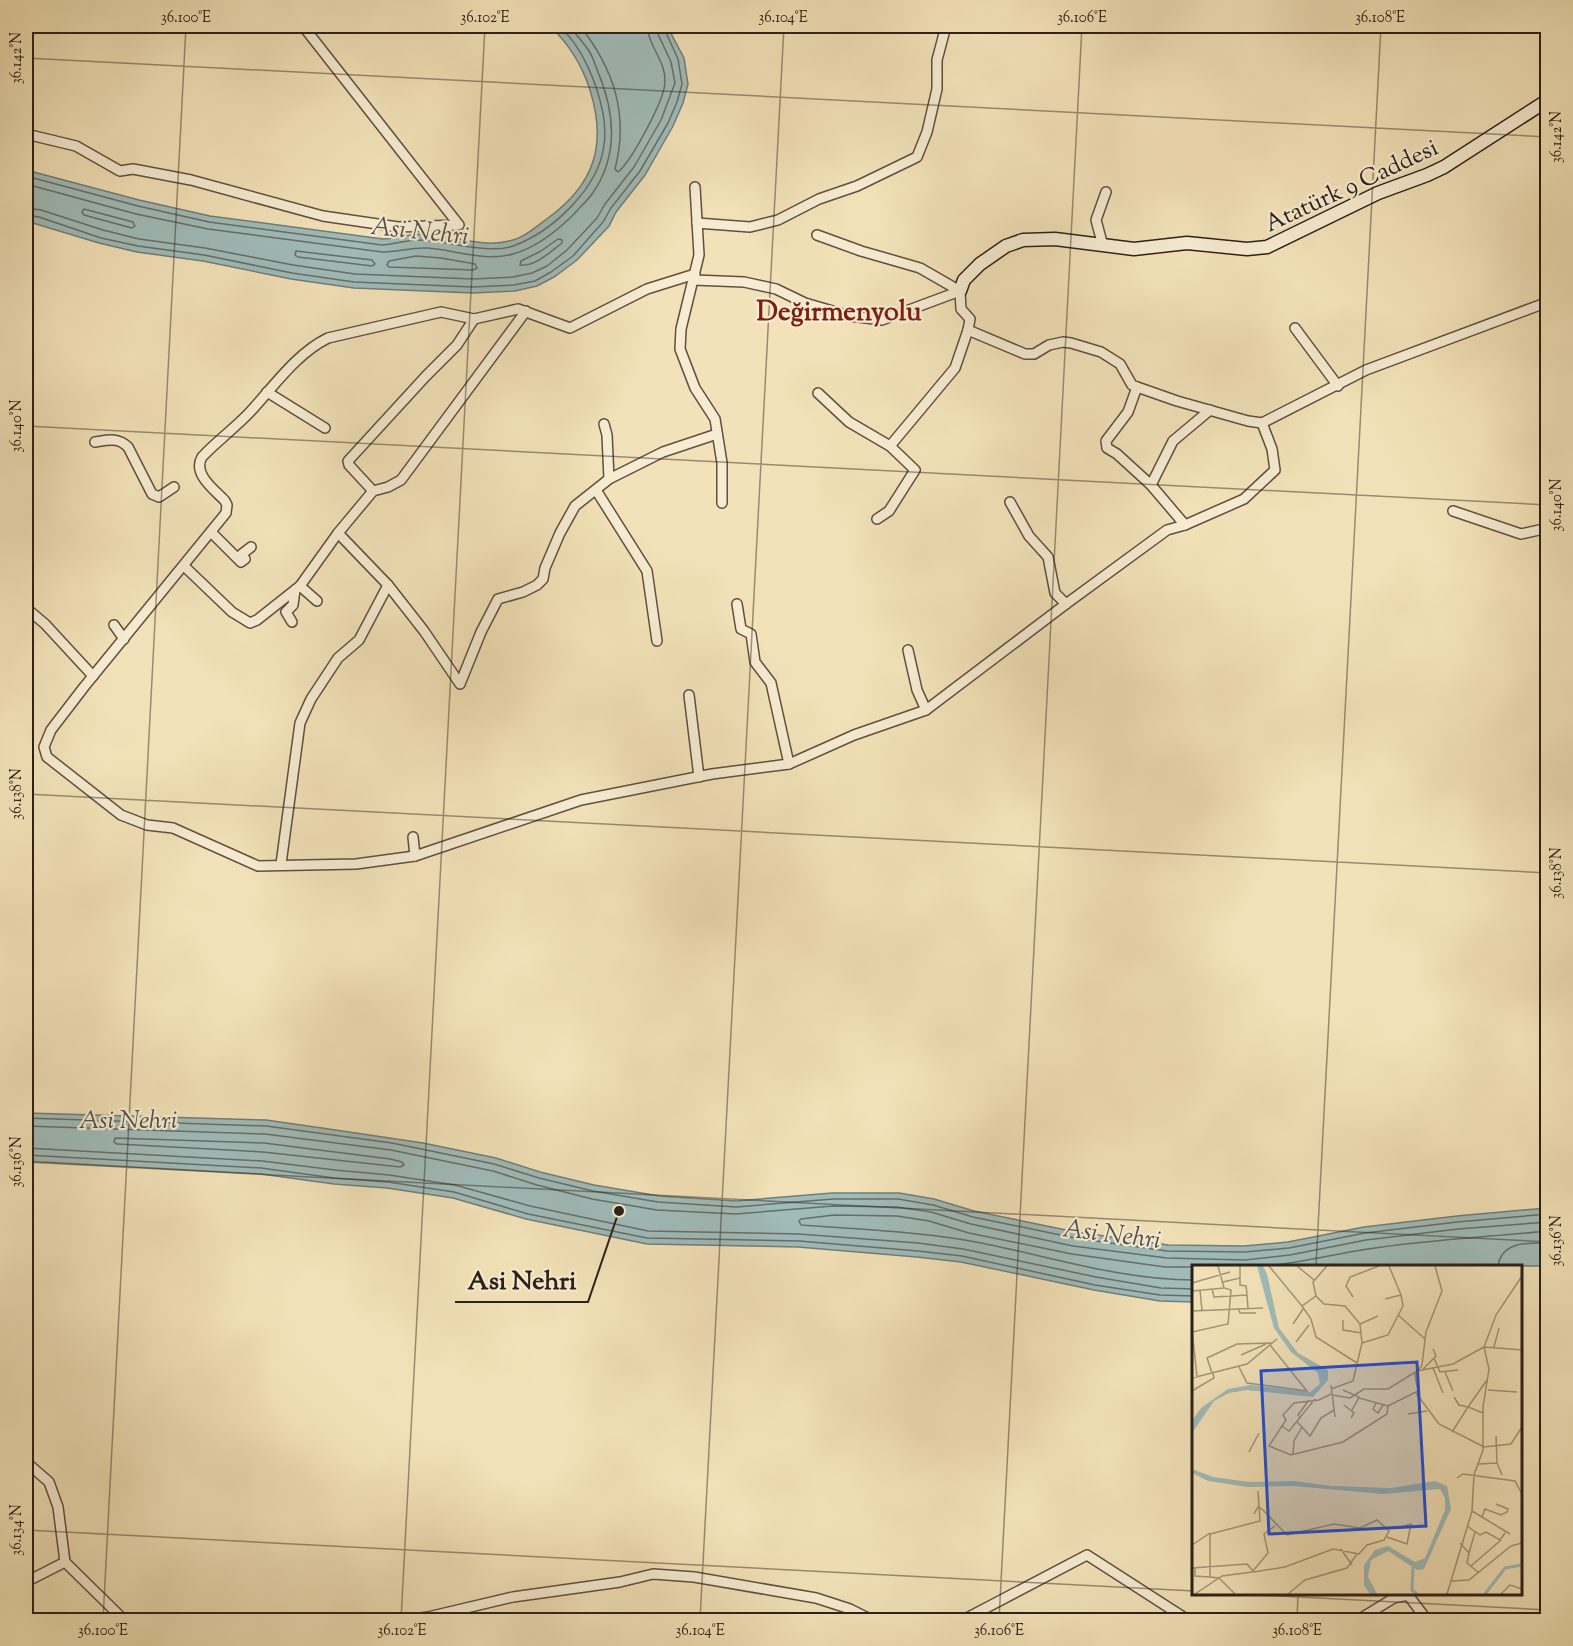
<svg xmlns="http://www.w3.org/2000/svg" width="1573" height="1646" font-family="'Sorts Mill Goudy',serif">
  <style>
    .water { fill: #a0bcba; stroke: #717e7a; stroke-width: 1.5 }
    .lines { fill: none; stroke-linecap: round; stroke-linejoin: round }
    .shore { stroke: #666e6a; stroke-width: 1.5 }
    .street-casing { stroke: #5d5141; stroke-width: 12 }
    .secondary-casing { stroke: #2b2119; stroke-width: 15 }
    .street { stroke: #f7ecd2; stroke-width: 9 }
    .secondary { stroke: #f7ecd2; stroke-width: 12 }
    .ticks { fill: none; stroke: #2b2119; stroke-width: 1.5; stroke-opacity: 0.45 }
    .labels { text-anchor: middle; stroke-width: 4.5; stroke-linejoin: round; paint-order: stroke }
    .street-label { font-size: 24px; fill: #2b2119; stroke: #f7ecd2 }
    .water-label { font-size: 26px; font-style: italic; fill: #4e5049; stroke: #f7ecd2 }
    .quarter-label { font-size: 27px; font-weight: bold; fill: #7a1f14; stroke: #f7ecd2 }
    .inset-river { fill: none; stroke: #a0bcba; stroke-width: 3 }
    .inset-road { fill: none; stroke: #a39579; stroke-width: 1.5 }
    .view { fill: #1d4ed8; fill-opacity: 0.15; stroke: #1d4ed8; stroke-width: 3 }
    .inset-edge { fill: none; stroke: #2b2119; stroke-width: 3 }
    .leader { fill: none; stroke: #2b2119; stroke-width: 2 }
    .callout-dot { fill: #2b2119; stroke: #f7ecd2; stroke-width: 2 }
    .callout-label { font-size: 26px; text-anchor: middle; font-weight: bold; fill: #2b2119; stroke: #f7ecd2; stroke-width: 4.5; stroke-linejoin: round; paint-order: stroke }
    .neatline { fill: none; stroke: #2b2119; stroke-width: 2 }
    .ticks-label { font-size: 15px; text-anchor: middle; fill: #2b2119 }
  </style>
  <rect width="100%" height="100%" fill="#f3e2b9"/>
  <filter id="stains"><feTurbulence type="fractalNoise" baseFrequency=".00333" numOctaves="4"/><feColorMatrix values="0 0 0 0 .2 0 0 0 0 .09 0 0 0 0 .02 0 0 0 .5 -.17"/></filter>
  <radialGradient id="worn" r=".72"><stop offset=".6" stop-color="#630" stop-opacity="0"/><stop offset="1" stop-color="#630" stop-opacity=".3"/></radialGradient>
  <g class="water">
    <path d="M550,26H667L684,58L688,84L683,103L673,126L645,175L616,212L609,226L577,260L554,277L537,286L515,291L473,293L354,288L291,279L203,261L137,252L99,243L26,221V170L139,200L210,216L383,239C398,238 412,233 428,234C454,236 483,248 509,241C524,238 537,226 548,218C595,184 607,144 590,90C582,65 569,44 550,26Z"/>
    <path d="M26,1113L266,1120L322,1128L423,1143L496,1158L540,1172L594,1185L659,1196L736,1201L832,1193H899L934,1199L974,1211L1076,1232L1168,1245L1244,1246L1288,1242L1364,1227L1457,1216L1547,1208V1266H1194L1193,1302L1160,1301L1094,1290L961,1262L917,1257L798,1247L647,1244L526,1219L453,1198L387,1188L334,1184L261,1174L26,1161Z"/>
  </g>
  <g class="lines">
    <g class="shore">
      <path d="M580,26C614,69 629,115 615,169L618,172C631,162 665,99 665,82C666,61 648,46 647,26"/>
      <path d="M26,176L138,206L209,222L382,245C394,244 408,240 418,240C446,240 487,255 513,246C552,232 599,188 604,145C607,125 602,106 596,87C588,64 577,42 559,26"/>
      <path d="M26,184L136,214L208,229L382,252C397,252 412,247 427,248C455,250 485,262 513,254C535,248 558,230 574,214C580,207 587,201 592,194C619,156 615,113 598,72C595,65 593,57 589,51C583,42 576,34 569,26"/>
      <path d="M26,208L41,210L103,230L139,239L205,248L293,265L355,274L473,279L513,277L532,273L547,266L567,250L597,218L605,204L634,167L661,120L675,83L671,62L657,32L656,26"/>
      <path d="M84,209L133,222L135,226L132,228L84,215L82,212Z"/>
      <path d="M26,215L39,217L101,238L138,246L204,255L292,273L354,282L473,287L514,285L535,281L551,272L573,256L603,222L611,208L640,171L668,123L677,102L682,84L678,59L663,26"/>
      <path d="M558,239L562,240V243C550,252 535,267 520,265L521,261L541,251Z"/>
      <path d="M296,251L372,260L375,264L372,266L298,257L295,255Z"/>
      <path d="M416,256L441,258L475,264L477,268L473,270L389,267L387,265L389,261Z"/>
      <path d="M26,1118L266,1126L392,1143L494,1164L539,1178L593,1191L658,1202L736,1207L833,1199H898L933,1205L973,1217L1075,1238L1167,1251L1245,1252L1289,1248L1365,1233L1457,1222L1548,1214"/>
      <path d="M26,1126L265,1134L391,1150L493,1171L537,1185L592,1199L657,1210L736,1214L833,1206L897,1207L931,1212L971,1224L1073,1246L1167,1258L1245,1260L1290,1255L1366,1240L1458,1229L1548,1222"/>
      <path d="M115,1138L264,1143L390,1159L402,1162L404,1165L400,1167L263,1152L117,1144L114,1142Z"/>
      <path d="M26,1148L262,1161L335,1170L389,1175L455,1185L530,1206L648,1231L799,1234L918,1243L963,1249L1096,1277L1161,1288L1194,1289"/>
      <path d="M26,1155L261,1168L334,1178L388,1182L454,1192L528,1214L647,1238L799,1241L918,1251L962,1256L1095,1285L1160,1295L1194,1296"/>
      <path d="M1267,1266C1301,1263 1334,1254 1368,1249C1427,1240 1488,1237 1548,1231"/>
      <path d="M1498,1266C1502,1241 1527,1243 1548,1243"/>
      <path d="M1194,1267H1165L1072,1254L969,1233L929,1221L897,1216L834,1215L801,1219L799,1221L801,1225C856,1229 911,1231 965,1240C1040,1253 1116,1280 1194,1280"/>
    </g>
    <defs>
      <g id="street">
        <path d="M1548,125L1545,156L1548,171"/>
        <path d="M26,134L76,146L120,171L133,169L191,180L323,216L398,227L459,225L303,26"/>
        <path d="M695,187L699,255L681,329L680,349L695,388L715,419L722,463V503"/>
        <path d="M697,223L750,227L778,220L819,199L857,186L917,157L927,132L937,89V60L946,26"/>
        <path d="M817,235L861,251L920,268L960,291L961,309L970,319L968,330L955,368L890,446"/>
        <path d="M1103,246L1096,220L1106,192"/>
        <path d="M695,274L647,289L570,328L518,309L474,319L441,312L328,338C297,353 274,386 250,412C235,428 217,441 202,457C192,474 215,490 225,501L227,505L226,513L84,687L51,730L44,747L47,757L121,815L147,825L173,828L258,866L356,864L415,856L581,800L712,774L789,764L854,735L926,710L1066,604L1167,530L1185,525L1244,499L1275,470L1272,449L1262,423"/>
        <path d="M694,280L744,282L776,289L805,303L850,316L882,320L960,291"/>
        <path d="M1295,328L1338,386"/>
        <path d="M968,330L1025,354H1034L1049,345L1063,342L1071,343L1101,352L1120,364L1132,385L1137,387L1177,401L1248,421L1262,423L1366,370L1548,302"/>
        <path d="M1137,387L1128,412L1106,441L1107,448L1117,454L1151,485L1173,441L1210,410"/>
        <path d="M267,392L325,428"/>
        <path d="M818,393L849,422L890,446L915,470L889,511L877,519"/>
        <path d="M604,424L607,435L609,479"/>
        <path d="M95,442C108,440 118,437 128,447L152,494L159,497L174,487"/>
        <path d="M1151,485L1185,525"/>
        <path d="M596,490L647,571L657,641"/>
        <path d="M373,491L349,465L348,461L426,376L457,345L474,319"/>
        <path d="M1010,502L1029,536L1048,557L1055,593L1066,604"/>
        <path d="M1453,511L1521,534L1548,528"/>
        <path d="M211,532L241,562L245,559L242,554L251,547"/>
        <path d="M184,566L232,612L250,623L257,620L300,586L338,533L373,491L388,487L401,480L526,311"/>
        <path d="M388,585L424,631L460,684L481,632L498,599L523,592L537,585L543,579L545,568L560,533L575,506L609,479L663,452L717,434"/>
        <path d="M300,586L317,601"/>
        <path d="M737,604L741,629L751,634L755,662L771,683L789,764"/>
        <path d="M26,608L45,624L93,676"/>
        <path d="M292,622L286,612L293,605L295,590"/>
        <path d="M114,625L124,639"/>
        <path d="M908,650L917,690L926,710"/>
        <path d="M689,695L699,777"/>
        <path d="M413,837L415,856"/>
        <path d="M281,864L300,723L311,699L338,658L359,640L388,585L338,533"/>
        <path d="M26,1462L49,1482L58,1507L65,1562L124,1620"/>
        <path d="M26,1582L65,1562"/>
        <path d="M406,1620L428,1617L513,1597L620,1582L653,1574L694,1577L816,1598L850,1609L872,1620"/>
        <path d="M963,1620L1087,1555L1188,1620"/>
        <path d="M1358,1620L1394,1598L1408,1595L1427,1620"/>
      </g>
      <path id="secondary" d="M960,291L964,280L980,264L1006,246L1023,240L1055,239L1134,249L1187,243L1247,249L1267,247L1378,193L1427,175L1444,167L1548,100"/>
    </defs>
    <use href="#street" class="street-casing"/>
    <use href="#secondary" class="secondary-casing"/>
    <use href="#street" class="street"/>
    <use href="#secondary" class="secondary"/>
  </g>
  <path class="ticks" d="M26,58L1548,137M26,426L1548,505M26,794L1548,873M26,1162L1548,1242M1316,1266L1381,26M26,1530L1194,1591M1239,1594L1548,1610M103,1620L186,26M401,1620L485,26M700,1620L784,26M999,1620L1082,26M1297,1620L1298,1594"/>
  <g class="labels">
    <g class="street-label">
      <text transform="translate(1351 185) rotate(-25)" y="8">Atatürk 9 Caddesi</text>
    </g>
    <g class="water-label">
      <text transform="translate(420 230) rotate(6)" y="9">Asi Nehri</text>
      <text x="128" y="1128">Asi Nehri</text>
      <text transform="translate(1112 1233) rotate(7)" y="9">Asi Nehri</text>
    </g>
    <g class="quarter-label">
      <text x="839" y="320">Değirmenyolu</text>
    </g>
  </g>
  <g transform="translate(1192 1265)">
    <rect width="330" height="330" fill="#f3e2b9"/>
    <path d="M65,1H71L75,9L87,63L106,88L136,105V115L121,132L55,125L37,128L22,136L0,168V156L9,143L36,124L59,120L118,127L128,119L126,108L99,87L82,63ZM0,204L21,212L57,217L101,216L140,221L199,223L243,216L255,221L259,244L232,304L225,305L196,286L179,295L176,312L185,329H178L172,320V300L183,285L196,281L223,297L233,293L253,245V233L248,224L191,229L101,221L56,222L16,216L0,208Z" fill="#a0bcba"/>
    <path class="inset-river" d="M221,302L220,325L225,329M293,329L313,303L330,300"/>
    <path class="inset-road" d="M77,1L110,41L124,31L132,39L153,41L168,59L170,78L161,116L139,124M105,1L122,15M48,13V20L54,21L55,29M31,17L48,13V1M0,18L38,7M20,24L22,32L55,30L56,43M8,25L10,46M0,26L32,23M124,31L121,17L135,1M161,32L154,21L158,12L187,1M193,34L209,30L197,1M110,41L119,54L124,72L165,98M46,43L48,48H64M0,46L71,43M206,50L233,74M151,55V65L170,68M101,59L111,44M168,59L186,51M0,65L5,112M0,67L36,59L39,25L32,23L26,1M104,77L117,60M170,78L196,70L211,41L209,30M292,82L330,85M302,82L307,63M49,90L74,79M242,93L248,107L266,105M47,102L55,118L115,126L78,80M241,103L251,128M231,104L244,91L241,84M253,107L261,126M20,108L15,93L45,79L79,78M0,113L55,99L85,74M139,120L143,152M151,125L167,132L160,145M296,125L325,127M0,126L22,113L21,108M224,128L247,159L292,182L319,179L330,162M139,129L127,135L102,138L91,150L94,155L77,181L99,190L151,177L195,149L196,141M140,130L158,133L172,124H196L225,106L261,99L292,82M167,133L196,141L226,126L223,110L230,100L234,67L250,26L243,1M184,138L181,144L186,148L191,140M152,140L162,148L159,153M291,148L276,142L295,115M216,149L235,146M108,152L106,150L117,135M90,161L97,166L123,134M110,162L118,171L129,153L142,145M260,167L276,142L267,140L262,132M304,171L305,198M57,187L67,168M101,189L102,176L110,162L105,157M286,199L305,198L310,210M265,213L271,209L323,216L330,229M280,246L318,269M290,252L293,244L309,250L315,247L316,244L304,239M275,261L288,270L294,267L308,275L313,268M195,272L215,279L219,259L209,262M268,278L277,288L275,298L287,308M0,280L18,268M149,284L160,300M277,288L283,267M279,301L309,275M0,303L55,299L62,307L93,302L141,284L167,289L175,280L192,275L197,266L185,255L168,263L142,259L95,270L70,244L66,242L62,249M3,303V311L18,312M259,316L280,246L282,210L291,185V142L297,104L292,82L304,50L330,11M3,329L30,311L60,307L76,288L72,269L83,261M43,329L27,313L18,312V269L68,256L66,226M96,329L113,315L155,303L165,289M255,329L259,316L277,315L319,281L330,278M309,329L318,320L330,324"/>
    <path class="view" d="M225,97L234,261L77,269L69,106Z"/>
    <rect width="330" height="330" class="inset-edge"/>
  </g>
  <path class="leader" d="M619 1211L588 1302H455"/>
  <circle class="callout-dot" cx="619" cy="1211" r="6"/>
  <g class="callout-label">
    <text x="522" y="1289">Asi Nehri</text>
  </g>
  <rect width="1573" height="1646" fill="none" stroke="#f3e2b9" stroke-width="66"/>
  <rect x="33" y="33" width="1507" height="1580" class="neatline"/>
  <g class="ticks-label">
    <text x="186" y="22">36.100°E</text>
    <text x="485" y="22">36.102°E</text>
    <text x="783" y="22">36.104°E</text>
    <text x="1082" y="22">36.106°E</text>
    <text x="1380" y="22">36.108°E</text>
    <text transform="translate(16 58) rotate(-90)" y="5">36.142°N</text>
    <text transform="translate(1556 137) rotate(-90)" y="5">36.142°N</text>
    <text transform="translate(16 426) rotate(-90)" y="5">36.140°N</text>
    <text transform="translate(1556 505) rotate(-90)" y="5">36.140°N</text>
    <text transform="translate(16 794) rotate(-90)" y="5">36.138°N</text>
    <text transform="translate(1556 873) rotate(-90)" y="5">36.138°N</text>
    <text transform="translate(16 1162) rotate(-90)" y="5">36.136°N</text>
    <text transform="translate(1556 1241) rotate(-90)" y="5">36.136°N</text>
    <text transform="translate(16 1530) rotate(-90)" y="5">36.134°N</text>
    <text x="103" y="1635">36.100°E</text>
    <text x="402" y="1635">36.102°E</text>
    <text x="700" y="1635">36.104°E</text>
    <text x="999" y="1635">36.106°E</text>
    <text x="1297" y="1635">36.108°E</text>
  </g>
  <rect width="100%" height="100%" filter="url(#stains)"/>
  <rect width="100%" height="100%" fill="url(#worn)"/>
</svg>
